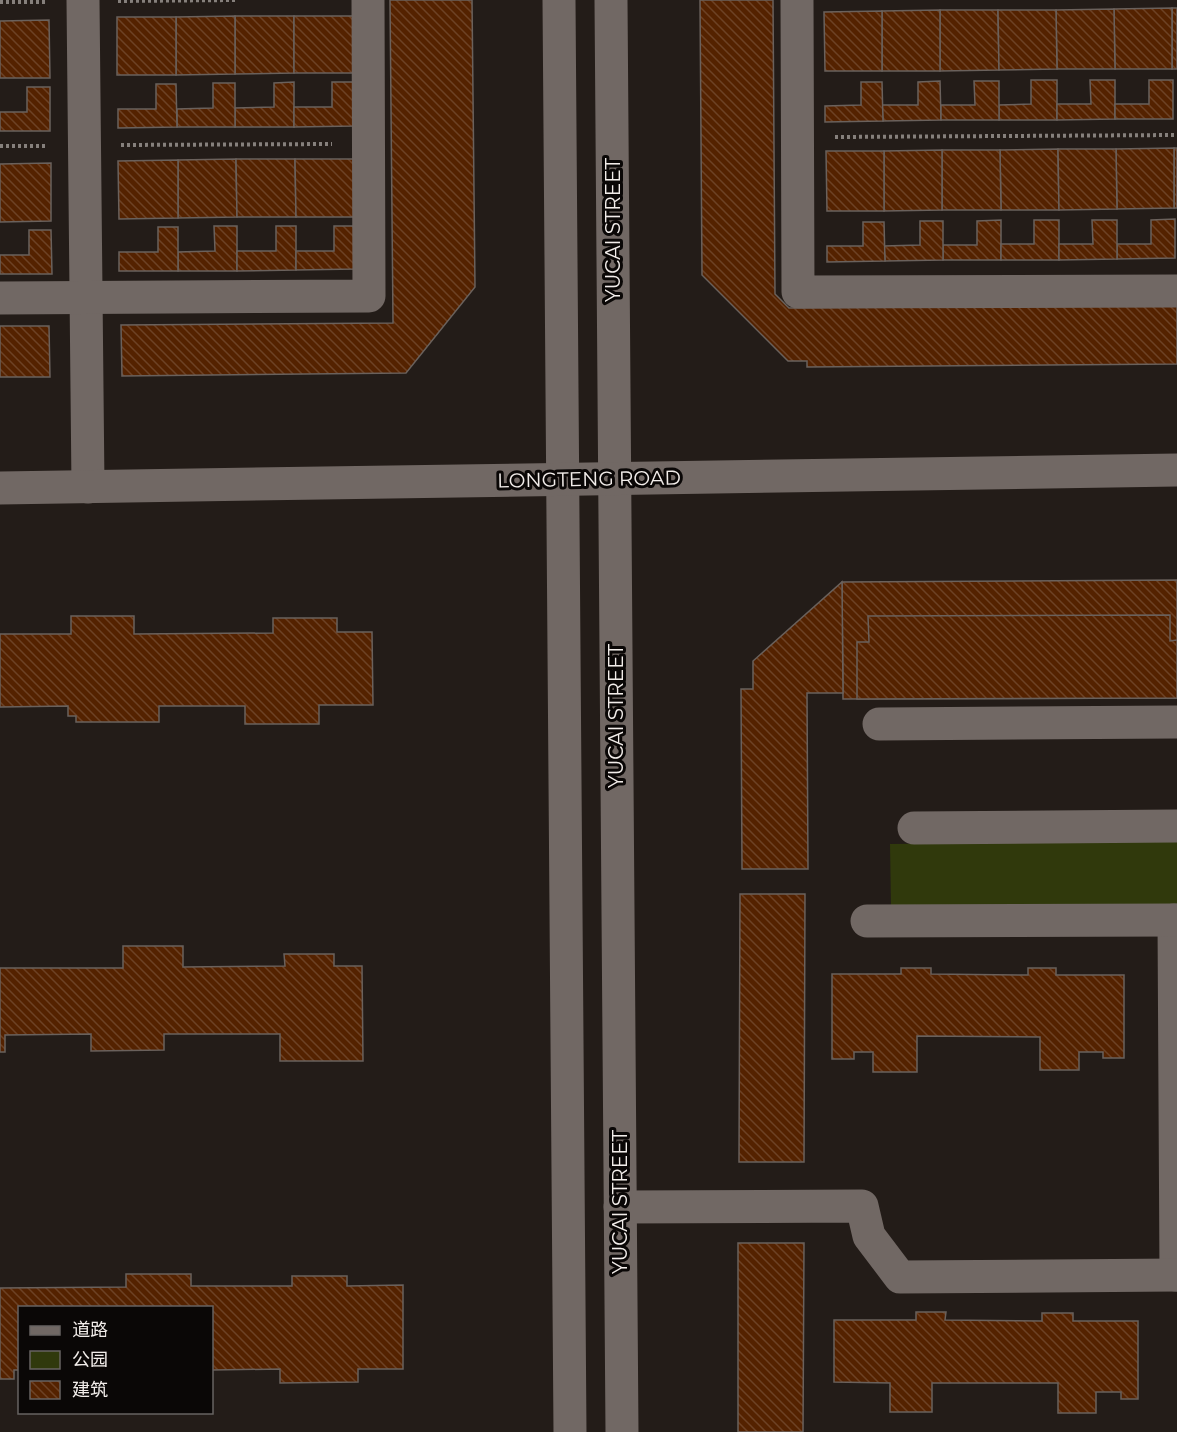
<svg xmlns="http://www.w3.org/2000/svg" width="1177" height="1432" font-family="Montserrat,'Noto Sans SC',sans-serif">
  <style>
    .green { fill: #30390c }
    .building { fill: url(#building-back-hatch); stroke: #6a615c; stroke-width: 1.5 }
    .lines { fill: none; stroke-linecap: round; stroke-linejoin: round }
    .path { stroke: #86807c; stroke-width: 4; stroke-dasharray: 3 3; stroke-linecap: butt }
    .minor { stroke: #716864; stroke-width: 33 }
    .labels { text-anchor: middle; stroke-width: 6; stroke-linejoin: round; paint-order: stroke }
    .street-label { font-size: 20px; fill: #f2edea; stroke: #0a0706 }
  </style>
  <defs>
    <pattern id="building-back-hatch" width="6" height="6" patternUnits="userSpaceOnUse" patternTransform="scale(1.5)"><rect width="6" height="6" fill="#542200"/><path d="M-1 5l2 2M0 0l6 6M5-1l2 2" fill="none" stroke="#6d4225"/></pattern>
  </defs>
  <rect width="100%" height="100%" fill="#231c18"/>
  <path class="green" d="M1177,841V905L891,908L890,844Z"/>
  <g class="building">
    <path d="M390,0H472L475,287L406,373L122,376L121,325L393,323Z"/>
    <path d="M700,0H773L775,294L789,308L1177,305V364L807,367V361H788L702,275Z"/>
    <rect x="1172" y="8" width="5" height="61"/>
    <path d="M1172,8V69H1115L1114,9Z"/>
    <path d="M1114,9L1115,69H1057L1056,10Z"/>
    <path d="M940,10H998L999,70L940,71Z"/>
    <path d="M940,10V71H882V11Z"/>
    <path d="M998,10H1056L1057,69L999,70Z"/>
    <path d="M882,11V71H825L824,12Z"/>
    <path d="M235,16H294V73L235,74Z"/>
    <path d="M235,16V74L176,75V17Z"/>
    <rect x="294" y="16" width="59" height="57"/>
    <rect x="117" y="17" width="59" height="58"/>
    <path d="M49,20L50,78H0V21Z"/>
    <path d="M1031,80H1057V120H999V105L1031,104Z"/>
    <path d="M1090,80H1115V119L1057,120V104H1091Z"/>
    <path d="M1149,80H1173V119H1115V104H1149Z"/>
    <path d="M940,81L941,120L883,121L882,105H918V82Z"/>
    <path d="M974,81H999V120H941V105H975Z"/>
    <path d="M294,82V127H235V108L274,107V83Z"/>
    <path d="M332,82H353L354,126L294,127V107H332Z"/>
    <path d="M861,82H882L883,121L825,122V106L861,105Z"/>
    <path d="M213,83H235V127H177V109L213,108Z"/>
    <path d="M156,84H176L177,127L118,128V109H156Z"/>
    <path d="M27,87H50V131H0V112H27Z"/>
    <rect x="1174" y="148" width="3" height="60"/>
    <path d="M1174,148V208L1117,209L1116,149Z"/>
    <path d="M1058,149L1059,210H1001L1000,150Z"/>
    <path d="M1058,149H1116L1117,209L1059,210Z"/>
    <path d="M942,150H1000L1001,210H942Z"/>
    <path d="M942,150V210L884,211V151Z"/>
    <path d="M826,151H884V211H827Z"/>
    <path d="M236,159L237,217L178,218V160Z"/>
    <path d="M236,159H295L296,217H237Z"/>
    <path d="M295,159H354L355,217H296Z"/>
    <path d="M178,160V218L119,219L118,161Z"/>
    <path d="M51,163V221L0,222V164Z"/>
    <path d="M1175,219V258L1117,259V244H1151V220Z"/>
    <path d="M1001,220V260H943V245H977V221Z"/>
    <path d="M1034,220H1059V260H1001V244H1034Z"/>
    <path d="M1092,220H1117V259L1059,260V244H1093Z"/>
    <path d="M920,221H943V260L885,261L884,246L920,245Z"/>
    <path d="M863,222H884L885,261L827,262V246H863Z"/>
    <path d="M214,226H237V271H178V252L215,251Z"/>
    <path d="M276,226H296V270L237,271V251H276Z"/>
    <path d="M334,226H355V269L296,270V251H334Z"/>
    <path d="M158,227H178V271H119V252H158Z"/>
    <path d="M29,230H51L52,274H0V255H29Z"/>
    <path d="M0,326H49L50,377H0Z"/>
    <path d="M1177,580V698L843,699L842,582Z"/>
    <path d="M842,582L843,693H807L808,869H742L741,689H753V661Z"/>
    <path d="M1170,615V641L1177,640V698L857,699V642H869L868,616Z"/>
    <path d="M71,616H134V634L273,633V618H337V632H372L373,705H319V724H245V706H159V722H76V716H68V706L0,707V634H71Z"/>
    <path d="M740,894H805L804,1162H739Z"/>
    <path d="M123,946H183V967L285,966L284,954H334V966H362L363,1061H280V1034H164V1050L91,1051V1034L5,1035V1052H0V968H123Z"/>
    <path d="M901,968H931V974L1028,975V968H1056V975H1124V1058H1103V1052H1079V1070H1040V1037L917,1036V1072H873V1052H854V1059H832V974H901Z"/>
    <path d="M738,1243H804L803,1432H738Z"/>
    <path d="M126,1274H191V1286H292V1276H347V1286L403,1285V1369H358V1382L280,1383V1369L212,1370V1308H20V1370H14V1379H0V1288L126,1287Z"/>
    <path d="M916,1312H946L945,1320L1042,1321V1313H1073V1321H1138V1399H1121V1392H1096V1413H1058V1383H932V1412H890V1383L834,1382V1320H916Z"/>
  </g>
  <g class="lines">
    <g class="path">
      <path d="M118,1L235,0"/>
      <path d="M0,2H47"/>
      <path d="M835,137L1177,135"/>
      <path d="M121,145L332,144"/>
      <path d="M0,146H47"/>
    </g>
    <g class="minor">
      <path d="M83,0L88,487"/>
      <path d="M559,0L570,1432"/>
      <path d="M611,0L622,1432"/>
      <path d="M797,0L798,292L1177,291"/>
      <path d="M0,298L369,296L368,0"/>
      <path d="M0,488L1177,470"/>
      <path d="M879,724L1177,722"/>
      <path d="M914,828L1177,826"/>
      <path d="M1174,920L1176,1275"/>
      <path d="M867,921L1177,920"/>
      <path d="M620,1207L862,1206L869,1236L900,1277L1177,1275"/>
    </g>
  </g>
  <g class="labels">
    <g class="street-label">
      <text transform="translate(613 230) rotate(-90)" y="7">YUCAI STREET</text>
      <text transform="translate(589 479) rotate(-1)" y="7">LONGTENG ROAD</text>
      <text transform="translate(616 716) rotate(-90)" y="7">YUCAI STREET</text>
      <text transform="translate(620 1202) rotate(-90)" y="7">YUCAI STREET</text>
    </g>
  </g>
  <rect x="18" y="1306" width="195" height="108" fill="#0a0706" stroke="#676361" stroke-width="1.5"/>
  <rect x="30" y="1326" width="30" height="9" fill="#716864" stroke="#676361" stroke-width="1.5"/>
  <text x="72" y="1336" font-size="18" fill="#f2edea">道路</text>
  <rect x="30" y="1351" width="30" height="18" fill="#30390c" stroke="#676361" stroke-width="1.5"/>
  <text x="72" y="1366" font-size="18" fill="#f2edea">公园</text>
  <rect x="30" y="1381" width="30" height="18" fill="url(#building-back-hatch)" stroke="#676361" stroke-width="1.5"/>
  <text x="72" y="1396" font-size="18" fill="#f2edea">建筑</text>
</svg>
